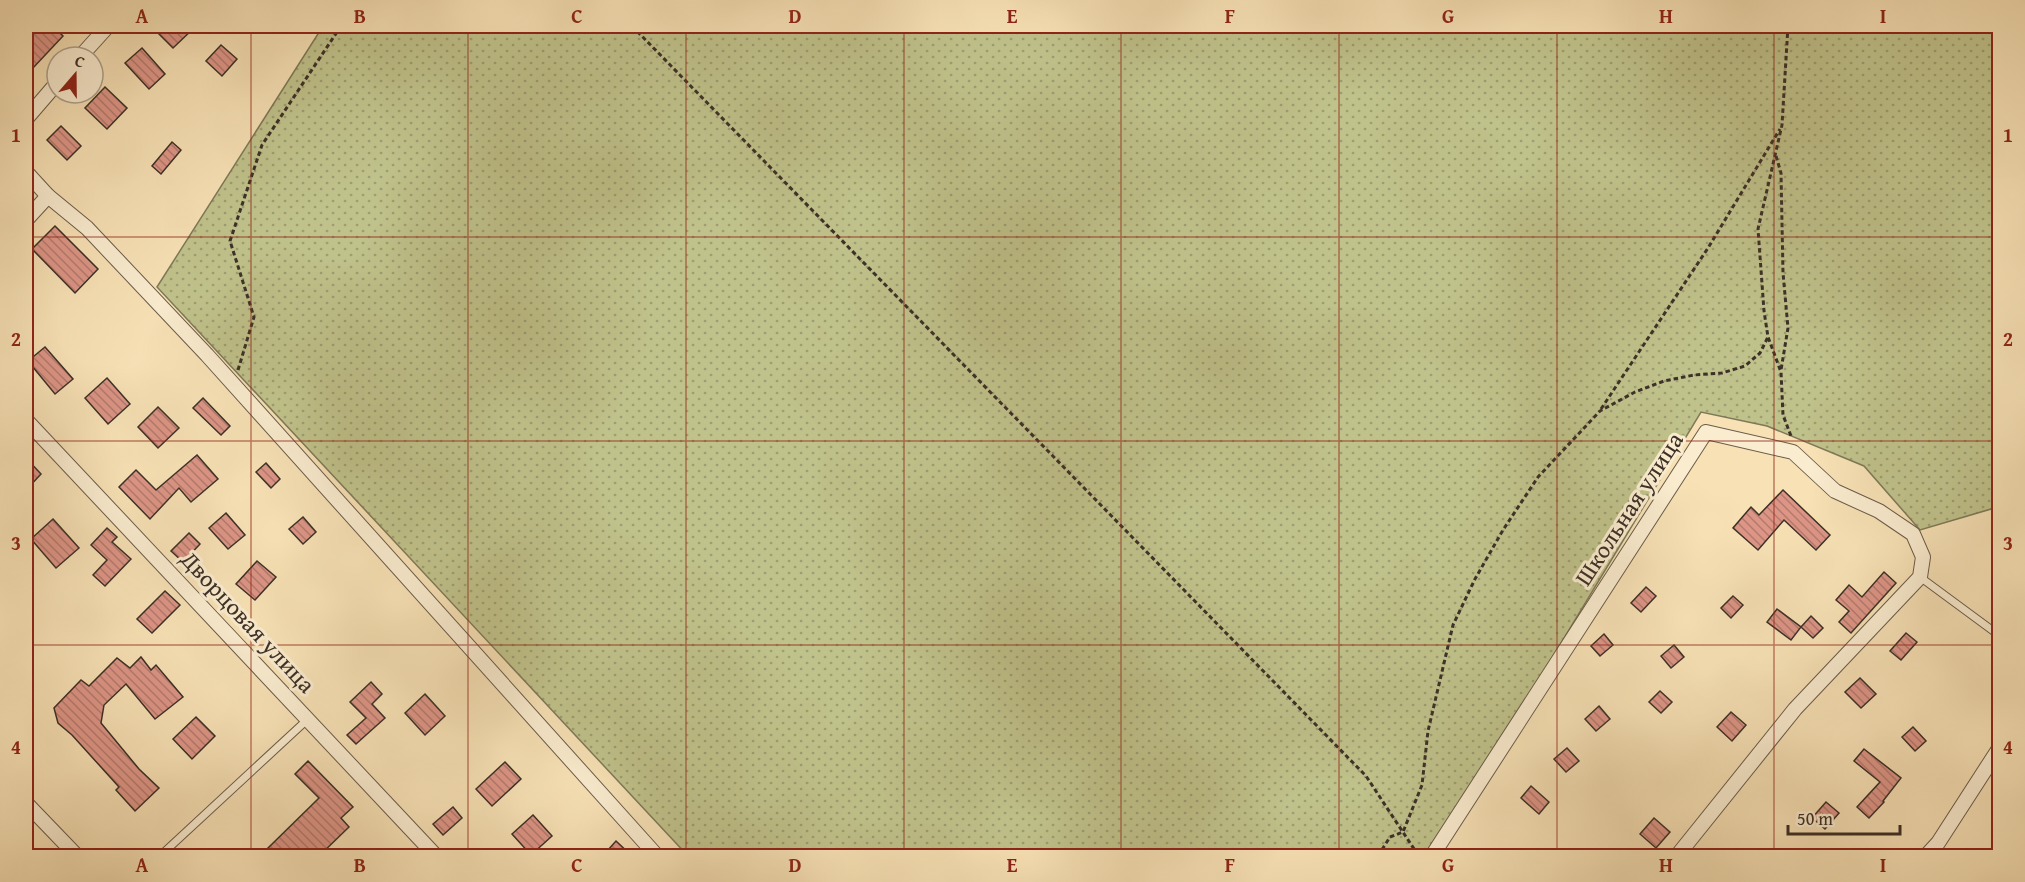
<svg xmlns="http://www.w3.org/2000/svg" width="2025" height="882" font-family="'Gentium Book Plus',serif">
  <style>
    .grass { fill: url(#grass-dots); stroke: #7e7959; stroke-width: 1.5 }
    .building { fill: url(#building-back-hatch); stroke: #3c3027; stroke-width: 1.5 }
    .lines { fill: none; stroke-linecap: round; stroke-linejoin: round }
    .service-casing { stroke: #6b5c4a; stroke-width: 9 }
    .minor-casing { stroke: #6b5c4a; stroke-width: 16 }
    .path { stroke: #3c3027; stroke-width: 3; stroke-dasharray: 4.5 3; stroke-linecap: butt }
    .service { stroke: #faeccf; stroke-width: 7 }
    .minor { stroke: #faeccf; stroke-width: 14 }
    .grid { fill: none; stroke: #8f2418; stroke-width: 1.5; stroke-opacity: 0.55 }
    .labels { text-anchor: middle; stroke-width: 6; stroke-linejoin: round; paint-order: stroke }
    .street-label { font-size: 24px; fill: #3c3027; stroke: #faeccf }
    .neatline { fill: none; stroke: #8f2418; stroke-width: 2 }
    .grid-label { font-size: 20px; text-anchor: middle; font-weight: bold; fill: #8f2418 }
  </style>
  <defs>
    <pattern id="grass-dots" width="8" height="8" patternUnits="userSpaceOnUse" patternTransform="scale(1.5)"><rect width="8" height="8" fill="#c0c28b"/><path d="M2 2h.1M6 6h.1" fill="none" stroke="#9d9e72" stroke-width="1.8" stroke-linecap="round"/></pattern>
    <pattern id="building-back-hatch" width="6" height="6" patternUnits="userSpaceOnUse" patternTransform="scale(1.5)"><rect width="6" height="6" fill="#dd9586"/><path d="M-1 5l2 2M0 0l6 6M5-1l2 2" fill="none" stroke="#b47a6e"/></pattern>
  </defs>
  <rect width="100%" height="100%" fill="#f7e1b5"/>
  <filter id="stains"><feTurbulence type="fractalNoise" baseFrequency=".00333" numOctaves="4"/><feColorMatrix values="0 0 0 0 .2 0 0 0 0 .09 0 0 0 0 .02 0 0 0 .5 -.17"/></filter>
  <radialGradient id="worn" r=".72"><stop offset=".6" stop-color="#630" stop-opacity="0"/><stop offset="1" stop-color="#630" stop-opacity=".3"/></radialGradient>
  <path class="grass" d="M323,26H1999L2000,494L1991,509L1920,530L1864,466L1767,426L1701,412L1432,856H688L157,287Z"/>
  <g class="building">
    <path d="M26,26H53L63,36L33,68L26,61Z"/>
    <path d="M151,26H196L173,48Z"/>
    <path d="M221,45L237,59L222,76L206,61Z"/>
    <path d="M142,48L165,74L149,89L125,63Z"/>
    <path d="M105,87L127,108L107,129L85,108Z"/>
    <path d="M61,126L81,146L67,160L47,140Z"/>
    <path d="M172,142L181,150L161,174L152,166Z"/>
    <path d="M55,226L98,269L75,293L32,249Z"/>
    <path d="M45,347L73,379L55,394L28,361Z"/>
    <path d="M107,378L130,404L108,424L85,398Z"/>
    <path d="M203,398L230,426L221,435L193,408Z"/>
    <path d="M158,407L179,428L158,448L138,427Z"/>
    <path d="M197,455L218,479L191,502L179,488L150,519L119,487L136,470L156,490Z"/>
    <path d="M26,458L41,474L26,490Z"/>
    <path d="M266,463L280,479L271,488L256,472Z"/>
    <path d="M1783,490L1830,535L1816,550L1784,520L1758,550L1733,528L1751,507L1759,515Z"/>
    <path d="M226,513L245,535L228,549L209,528Z"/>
    <path d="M303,517L316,532L303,544L289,529Z"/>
    <path d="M53,519L79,548L56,568L31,539Z"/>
    <path d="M107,528L117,537L112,542L131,559L105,586L93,575L107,560L91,545Z"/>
    <path d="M189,533L200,544L183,562L171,551Z"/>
    <path d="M257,561L276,577L255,600L236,584Z"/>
    <path d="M1884,572L1896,583L1851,633L1839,622L1849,611L1836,600L1849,585L1862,597Z"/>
    <path d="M1646,587L1656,596L1641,612L1631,603Z"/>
    <path d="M165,591L180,605L152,633L137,619Z"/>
    <path d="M1733,596L1743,605L1731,618L1721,608Z"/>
    <path d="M1777,609L1801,627L1791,640L1767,622Z"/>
    <path d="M1811,616L1823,628L1813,638L1801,627Z"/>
    <path d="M1906,633L1917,642L1901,660L1890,651Z"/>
    <path d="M1604,634L1613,645L1600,656L1591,646Z"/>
    <path d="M1674,645L1684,657L1671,668L1661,656Z"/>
    <path d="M141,657L151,670L156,665L183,697L155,719L126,684L104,705L101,723L139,769L159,788L135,811L116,790L119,787L72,735L58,723L54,708L81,680L89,686L117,658L130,668Z"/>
    <path d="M1860,678L1876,694L1861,708L1845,692Z"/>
    <path d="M371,682L382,694L372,704L385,718L356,744L347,735L366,718L350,702Z"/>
    <path d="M1660,691L1672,702L1661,713L1649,702Z"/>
    <path d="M425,694L445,716L425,735L405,713Z"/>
    <path d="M1599,706L1610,719L1596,731L1585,719Z"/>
    <path d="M1731,712L1746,725L1732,741L1717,727Z"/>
    <path d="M196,717L215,736L192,759L173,739Z"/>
    <path d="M1913,727L1926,741L1915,751L1902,737Z"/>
    <path d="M1567,748L1579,761L1566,772L1554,759Z"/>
    <path d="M1864,749L1901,778L1883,801L1884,802L1869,818L1857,807L1880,782L1854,761Z"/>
    <path d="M308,761L353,807L341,818L349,827L319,856H273L266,850L319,798L295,774Z"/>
    <path d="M505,762L521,779L492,806L476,789Z"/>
    <path d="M1531,786L1549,802L1539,814L1521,798Z"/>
    <path d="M1826,802L1839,813L1825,829L1812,818Z"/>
    <path d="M453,807L462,818L443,835L433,824Z"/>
    <path d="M533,815L552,836L531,855L512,834Z"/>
    <path d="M1654,818L1670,832L1656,848L1640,834Z"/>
    <path d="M616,841L632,856H615L608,850Z"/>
  </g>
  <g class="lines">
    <defs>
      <g id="service">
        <path d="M1920,577L2000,636"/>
        <path d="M160,856L308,719"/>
      </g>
      <g id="minor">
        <path d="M80,57L108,26"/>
        <path d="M26,119L57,83"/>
        <path d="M26,172L48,196L87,228L207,355L657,856"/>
        <path d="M26,220L48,196"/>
        <path d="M26,420L436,856"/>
        <path d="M26,803L77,856"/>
        <path d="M1432,856L1706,432L1793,452L1835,491L1879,511L1913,534L1923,557L1920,577L1795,709L1677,856"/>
        <path d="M1926,856L1938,843L2000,747"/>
      </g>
    </defs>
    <use href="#service" class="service-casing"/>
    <use href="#minor" class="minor-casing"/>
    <g class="path">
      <path d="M632,26L1366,776L1418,855"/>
      <path d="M1788,26L1782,125L1758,229L1764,311L1768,337L1781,372L1783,415L1791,436"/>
      <path d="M1776,156L1781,173L1783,273L1788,328L1781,370"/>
      <path d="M238,370L254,317L230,241L262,145L341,26"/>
      <path d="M1601,409L1708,248L1780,129"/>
      <path d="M1378,856L1390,837L1403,832L1422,785L1428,731L1453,625L1475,579L1503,530L1538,477L1600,411L1635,392L1664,381L1694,375L1722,373L1745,366L1760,353L1768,337"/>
    </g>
    <use href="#service" class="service"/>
    <use href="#minor" class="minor"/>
  </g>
  <path class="grid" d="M251,26V856M468,26V856M686,26V856M904,26V856M1121,26V856M1339,26V856M1557,26V856M1774,26V856M26,237H2000M26,441H2000M26,645H2000"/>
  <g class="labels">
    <g class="street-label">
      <text transform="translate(1629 509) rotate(-57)" y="8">Школьная улица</text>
      <text transform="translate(248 622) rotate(47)" y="8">Дворцовая улица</text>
    </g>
  </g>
  <rect width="2025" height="882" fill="none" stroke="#f7e1b5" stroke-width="66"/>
  <g transform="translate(75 75) rotate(20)"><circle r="28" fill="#faeccf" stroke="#aea18c" stroke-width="1.5"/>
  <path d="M0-4.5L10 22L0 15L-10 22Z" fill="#8f2418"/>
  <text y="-9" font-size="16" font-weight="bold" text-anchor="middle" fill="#3c3027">С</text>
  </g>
  <path d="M1788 825v9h112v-9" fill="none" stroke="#3c3027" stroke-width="3"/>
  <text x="1797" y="825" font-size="18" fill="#3c3027" stroke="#faeccf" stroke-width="4.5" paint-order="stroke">50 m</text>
  <rect x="33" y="33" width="1959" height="816" class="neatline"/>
  <g class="grid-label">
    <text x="142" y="23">A</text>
    <text x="360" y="23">B</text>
    <text x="577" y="23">C</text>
    <text x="795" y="23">D</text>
    <text x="1012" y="23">E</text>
    <text x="1230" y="23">F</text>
    <text x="1448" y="23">G</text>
    <text x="1666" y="23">H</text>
    <text x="1883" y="23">I</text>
    <text x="16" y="142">1</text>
    <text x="2008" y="142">1</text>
    <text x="16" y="346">2</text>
    <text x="2008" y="346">2</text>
    <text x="16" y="550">3</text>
    <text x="2008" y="550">3</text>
    <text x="16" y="754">4</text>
    <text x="2008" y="754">4</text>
    <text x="142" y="872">A</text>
    <text x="360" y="872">B</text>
    <text x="577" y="872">C</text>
    <text x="795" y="872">D</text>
    <text x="1012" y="872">E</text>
    <text x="1230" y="872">F</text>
    <text x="1448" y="872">G</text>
    <text x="1666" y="872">H</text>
    <text x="1883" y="872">I</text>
  </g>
  <rect width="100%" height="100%" filter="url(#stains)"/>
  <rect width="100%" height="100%" fill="url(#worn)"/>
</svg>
